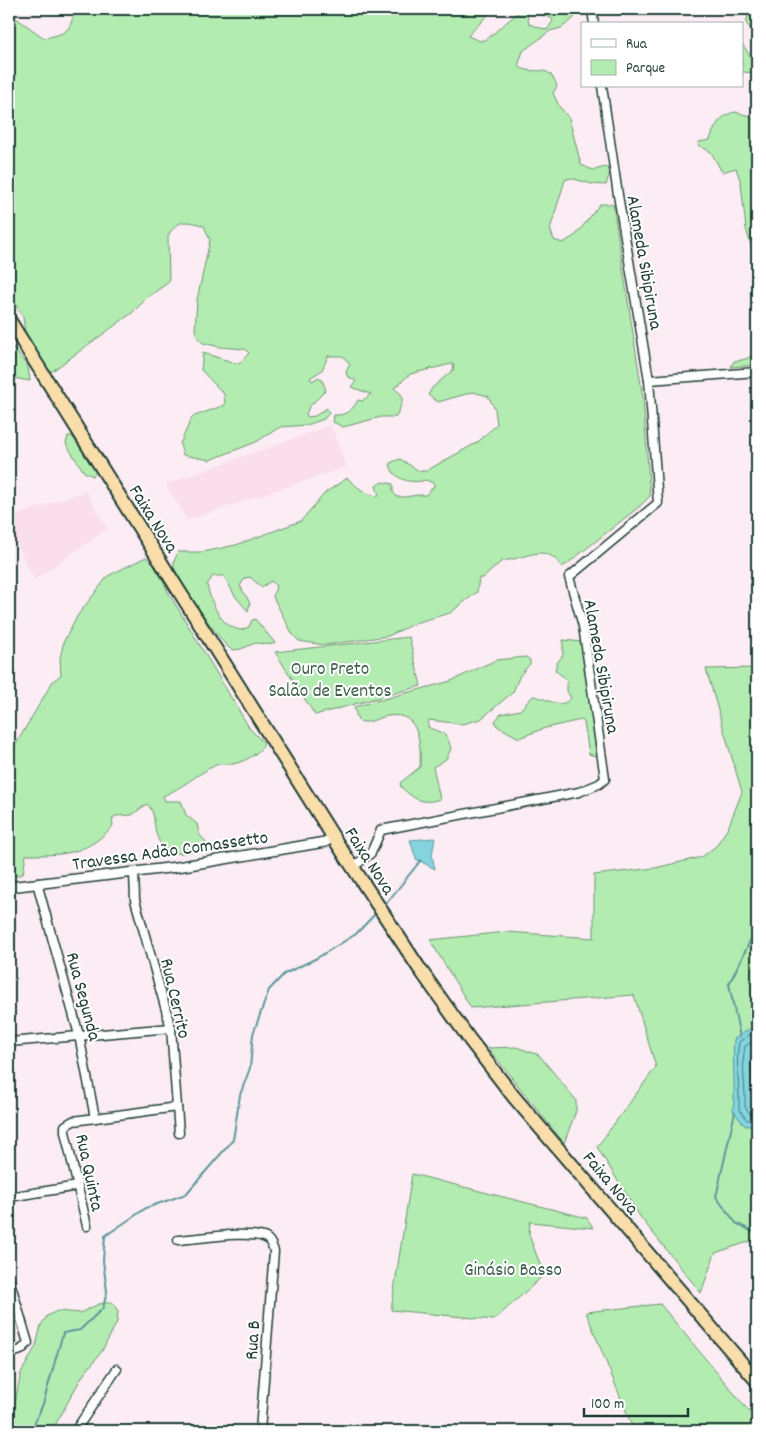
<svg xmlns="http://www.w3.org/2000/svg" width="766" height="1440" font-family="Dekko,sans-serif">
  <style>
    .built { fill: #fadeeb }
    .green { fill: #b3ecb0; stroke: #699472 }
    .water { fill: #84d4e0; stroke: #5c989b }
    .lines { fill: none; stroke-linecap: round; stroke-linejoin: round }
    .shore { stroke: #477979; stroke-width: 1 }
    .stream { stroke: #5c989b; stroke-width: 2 }
    .minor-casing { stroke: #1f3d34; stroke-width: 11 }
    .tertiary-casing { stroke: #1f3d34; stroke-width: 12 }
    .trunk-casing { stroke: #1f3d34; stroke-width: 16 }
    .minor { stroke: #fff; stroke-width: 8 }
    .tertiary { stroke: #fff; stroke-width: 9 }
    .trunk { stroke: #f9deab; stroke-width: 12 }
    .labels { text-anchor: middle; stroke-width: 4; stroke-linejoin: round; paint-order: stroke }
    .street-label { font-size: 19px; fill: #1f3d34; stroke: #fff }
    .park-label { font-size: 19px; fill: #3d604d; stroke: #fff }
  </style>
  <rect width="100%" height="100%" fill="#fcecf3"/>
  <filter id="ink" filterUnits="userSpaceOnUse"><feTurbulence type="fractalNoise" baseFrequency=".02" numOctaves="2"/><feDisplacementMap in="SourceGraphic" scale="10" xChannelSelector="R" yChannelSelector="G"/><feConvolveMatrix kernelMatrix="1 2 1 2 8 2 1 2 1" color-interpolation-filters="sRGB"/></filter>
  <g filter="url(#ink)">
    <g class="built">
      <path d="M331,425L346,467L187,520L166,484Z"/>
      <path d="M86,491L107,529L34,580L9,528V518Z"/>
    </g>
    <g class="green">
      <path d="M81,9H493L468,36L480,41L487,39L522,9H526L529,24L547,30L553,21L551,18L533,11V9H580L573,19L561,28L550,31L523,51L518,66C535,78 548,60 557,86L553,93L559,106L569,118L581,165L593,170L607,167L610,172L606,185L592,184L570,178L565,180L550,229L554,240L563,243L576,235L600,204H613L643,398L650,496L640,506L567,564L562,567C545,541 527,559 502,561L483,578H479L477,592L450,613L418,622L388,636L325,645L299,641L293,635L273,597L276,586L271,581L262,587L250,577L245,578L240,586L250,603L248,611L235,596L224,576H213L207,585C211,602 220,627 241,630L249,627L252,620L255,619L275,643C267,647 260,641 253,644C246,646 239,652 231,649C223,647 176,576 174,567C173,561 176,557 178,552H203L236,545L301,521L325,493L347,478C356,486 367,496 379,496L376,486L382,482L393,484V492L397,497C407,498 415,494 426,495L434,486L433,483L426,480C413,484 392,481 390,463L400,459L419,471H426L478,442L497,424L495,409L488,396L473,392L438,402L428,395L432,388L453,370L454,364H451L410,374L394,388L402,395V403L396,417H381L343,427L333,422L334,415C345,416 353,410 358,400L362,401L371,394L351,387L356,381L347,376L346,372L350,364L343,356H328L322,370L310,378L312,381L319,377L322,380L326,390L309,407L306,414L308,417L315,416L327,408L329,413L324,419L307,425L280,427L256,442L210,460L183,455L180,444L192,417L225,405L224,394L201,370L203,353L239,364L249,353L245,349L220,347L203,343L198,338L195,330L197,300L210,240L204,226C188,220 177,219 168,236L169,282L148,297L132,313L51,372L45,369L25,332L23,317L9,294V13L44,38C81,32 63,22 81,9Z"/>
      <path d="M750,9H757V38L746,23Z"/>
      <path d="M742,44L757,65V73L742,72Z"/>
      <path d="M735,112L750,116L757,126V300L755,259L746,229L741,183L736,168L722,172L711,152L698,145L699,142L710,140C714,127 720,115 735,112Z"/>
      <path d="M9,347H13L28,367L30,381L13,378L9,380Z"/>
      <path d="M757,347V365L731,367L734,361C745,360 753,358 757,347Z"/>
      <path d="M68,436H72L96,471L93,476L84,472L66,444Z"/>
      <path d="M146,557L159,570L168,592L250,729L264,743C261,753 244,762 233,764C227,765 220,762 214,766C196,775 182,788 163,796L165,801H181L186,815L197,824L199,834L206,842L204,846C185,856 163,859 156,833C153,821 156,813 147,804L132,815L115,816L112,820L113,825C110,831 104,834 99,839C77,856 53,855 26,855L23,874L9,877V756L53,681L61,675L60,658L64,641L78,615L108,576Z"/>
      <path d="M409,637L421,686L315,715L275,652Z"/>
      <path d="M563,640L582,642L597,754L595,756L589,754L584,722L581,720L545,728L519,738L497,726L495,721L501,714L520,710L533,696C546,697 560,711 571,698L567,691V680L555,670L557,663L563,655Z"/>
      <path d="M526,657L530,660V664L520,675L513,692L481,719L462,724L429,720L428,727C443,735 446,729 451,749L446,759L433,767L440,799C422,805 414,799 401,787L400,783L420,767C421,745 420,710 388,716C378,717 367,726 358,720L354,707L451,681L496,660Z"/>
      <path d="M757,668V1166L753,1173L757,1182V1239L715,1253L701,1293L641,1218L597,1147L656,1067L634,995L471,1008L430,940L506,932L594,938V875L655,868L702,857L716,846L728,828L742,792L706,669Z"/>
      <path d="M516,1047L539,1055L576,1100V1111L564,1143L488,1048Z"/>
      <path d="M412,1174L587,1218L593,1228L530,1222L529,1235L544,1275L494,1320L391,1310Z"/>
      <path d="M112,1302L118,1311L117,1322L102,1351L81,1378L52,1431H9L21,1373L36,1346L41,1325L47,1316L57,1311L80,1313L99,1304Z"/>
      <path d="M660,1304L757,1421V1431H634L586,1312Z"/>
    </g>
    <g class="water">
      <path d="M435,838L432,855L435,869L416,859L410,840Z"/>
      <path d="M754,1026L757,1030V1125L745,1126L733,1111C736,1087 732,1063 734,1039Z"/>
    </g>
    <g class="lines">
      <g class="shore">
        <path d="M757,1033H752L739,1042C735,1063 740,1087 739,1109L747,1120H757"/>
        <path d="M757,1039L745,1046C741,1066 746,1087 745,1107L750,1114H757"/>
        <path d="M757,1047L752,1050C749,1068 754,1086 753,1104L757,1107"/>
      </g>
      <g class="stream">
        <path d="M385,905L421,860"/>
        <path d="M740,1037L729,984L757,927"/>
        <path d="M735,1112L716,1197L736,1223L757,1234"/>
        <path d="M31,1431L43,1404L63,1333L80,1330L103,1308L107,1291L103,1261L105,1236L146,1208L186,1194L233,1140L240,1095L250,1068L253,1034L269,990L284,974L317,958L356,934L376,913"/>
      </g>
      <defs>
        <g id="minor">
          <path d="M592,9L594,24"/>
          <path d="M649,380L757,372"/>
          <path d="M353,867L371,853L381,830L579,792L599,784L605,779L583,626L569,577L658,503L649,380L618,195L602,86"/>
          <path d="M134,872L135,900L171,1028L179,1133"/>
          <path d="M37,883L79,1035L95,1118"/>
          <path d="M9,1042L171,1028"/>
          <path d="M9,1197L78,1186"/>
          <path d="M87,1226L65,1132V1126L73,1121L177,1107"/>
          <path d="M178,1240C198,1239 249,1230 266,1238C271,1241 272,1246 274,1251L260,1431"/>
          <path d="M9,1278L28,1343L21,1350L9,1354"/>
          <path d="M75,1431L117,1369"/>
        </g>
        <path id="tertiary" d="M9,887L177,867L325,842L334,837"/>
        <path id="trunk" d="M9,320L337,843L419,968L470,1040L514,1097L757,1381"/>
      </defs>
      <use href="#minor" class="minor-casing"/>
      <use href="#tertiary" class="tertiary-casing"/>
      <use href="#trunk" class="trunk-casing"/>
      <use href="#minor" class="minor"/>
      <use href="#tertiary" class="tertiary"/>
      <use href="#trunk" class="trunk"/>
    </g>
  </g>
  <g class="labels">
    <g class="street-label">
      <text transform="translate(646 262) rotate(80)" y="7">Alameda Sibipiruna</text>
      <text transform="translate(155 518) rotate(58)" y="7">Faixa Nova</text>
      <text transform="translate(603 666) rotate(80)" y="7">Alameda Sibipiruna</text>
      <text transform="translate(170 849) rotate(-8)" y="7">Travessa Adão Comassetto</text>
      <text transform="translate(371 860) rotate(57)" y="7">Faixa Nova</text>
      <text transform="translate(85 996) rotate(75)" y="7">Rua Segunda</text>
      <text transform="translate(177 998) rotate(77)" y="7">Rua Cerrito</text>
      <text transform="translate(91 1172) rotate(78)" y="7">Rua Quinta</text>
      <text transform="translate(612 1182) rotate(50)" y="7">Faixa Nova</text>
      <text transform="translate(251 1340) rotate(-86)" y="7">Rua B</text>
    </g>
    <g class="park-label">
      <text x="330" y="674">Ouro Preto<tspan x="330" dy="22">Salão de Eventos</tspan></text>
      <text x="513" y="1275">Ginásio Basso</text>
    </g>
  </g>
  <rect width="766" height="1440" fill="none" stroke="#fff" stroke-width="30"/>
  <rect x="15" y="15" width="736" height="1410" fill="none" stroke="#1f3d34" stroke-width="2" filter="url(#ink)"/>
  <rect x="581" y="22" width="162" height="65" fill="#ffffff" stroke="#a5b1ae"/>
  <rect x="591" y="39" width="25" height="8" fill="#ffffff" stroke="#a5b1ae"/>
  <text x="626" y="48" font-size="15" fill="#1f3d34">Rua</text>
  <rect x="591" y="60" width="25" height="15" fill="#b3ecb0" stroke="#a5b1ae"/>
  <text x="626" y="72" font-size="15" fill="#1f3d34">Parque</text>
  <path d="M584 1408v8h104v-8" fill="none" stroke="#1f3d34" stroke-width="2.5"/>
  <text x="591" y="1408" font-size="15" fill="#1f3d34" stroke="#ffffff" stroke-width="4" paint-order="stroke">100 m</text>
</svg>
